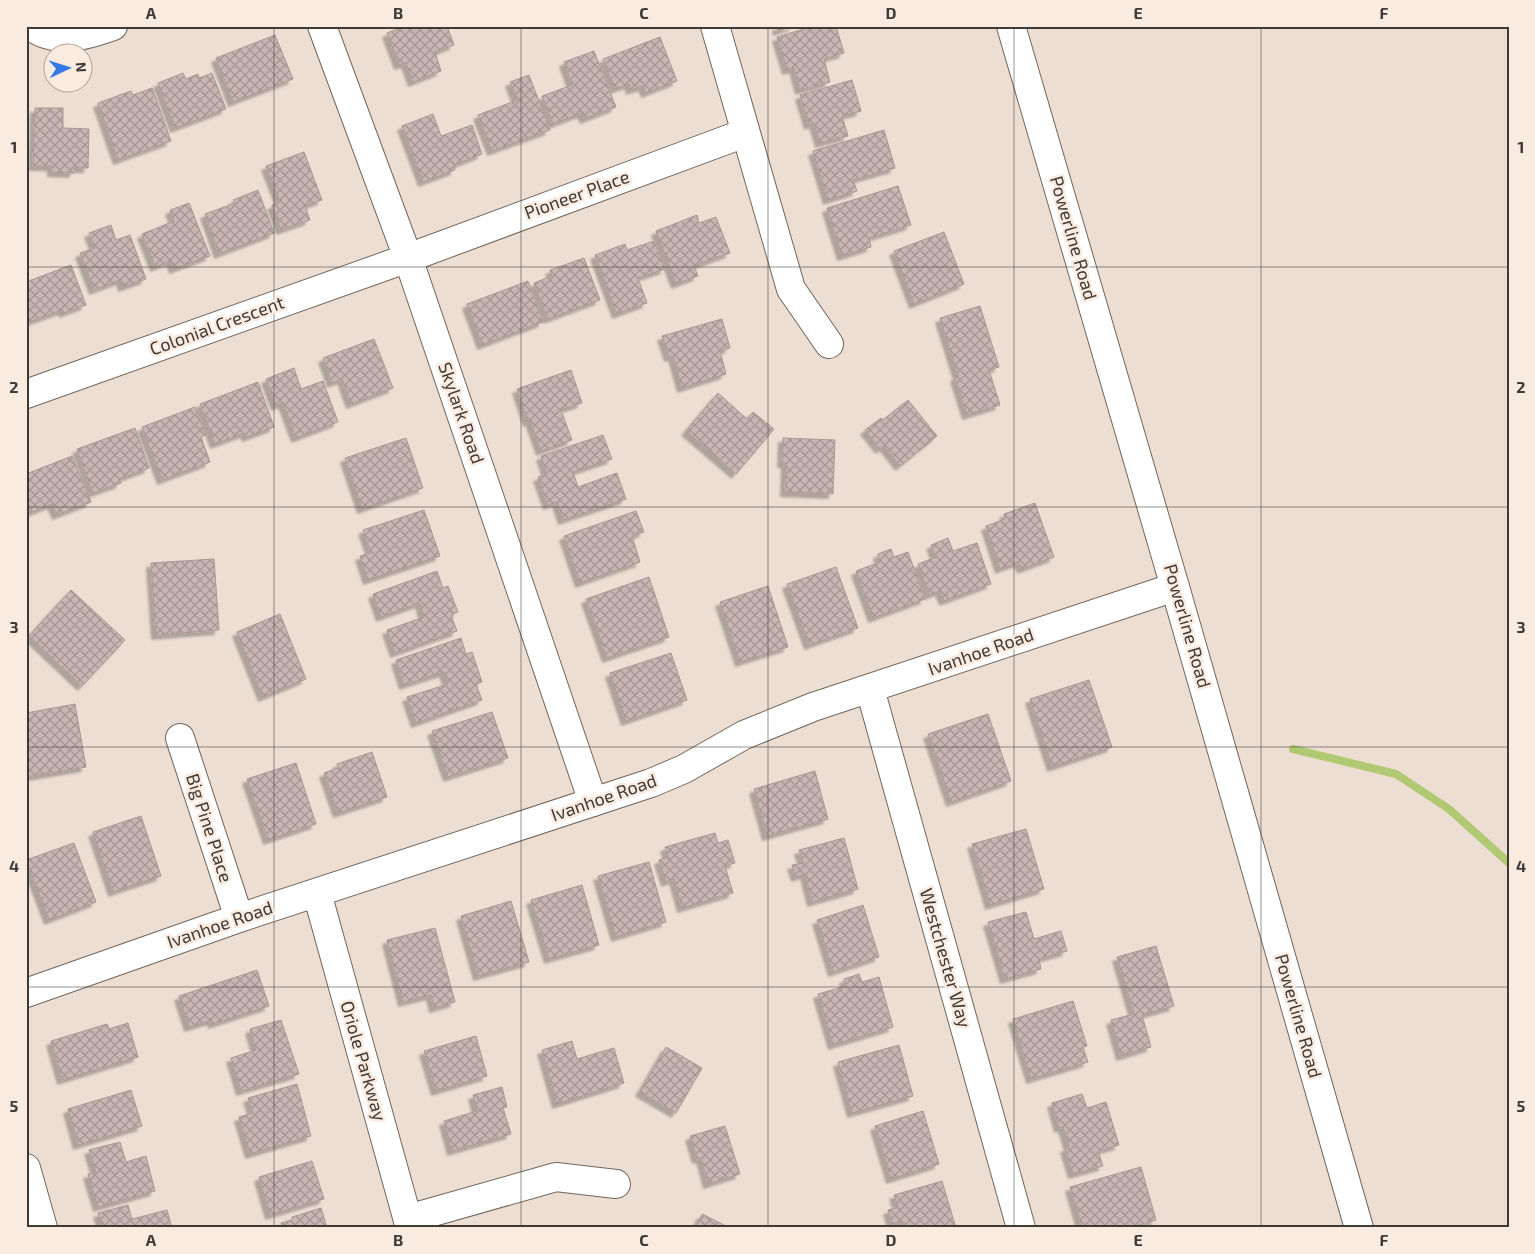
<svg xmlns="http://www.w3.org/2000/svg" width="1535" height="1254" font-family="'Exo 2',sans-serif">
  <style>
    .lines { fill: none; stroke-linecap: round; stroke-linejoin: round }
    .stream { stroke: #b1c972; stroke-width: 8 }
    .building { fill: url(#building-cross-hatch); stroke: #a99794; filter: url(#shadow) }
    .minor-casing { stroke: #72665c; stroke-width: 30 }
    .major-casing { stroke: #72665c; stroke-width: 30 }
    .minor { stroke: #fff; stroke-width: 28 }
    .major { stroke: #fff; stroke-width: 28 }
    .grid { fill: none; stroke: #403a36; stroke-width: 1; stroke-opacity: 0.55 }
    .labels { text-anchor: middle; stroke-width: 5; stroke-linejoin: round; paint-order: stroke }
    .street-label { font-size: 18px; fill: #403a36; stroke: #faebe0 }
    .neatline { fill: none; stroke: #403a36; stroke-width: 2 }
    .grid-label { font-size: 16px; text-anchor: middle; font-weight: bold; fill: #403a36 }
  </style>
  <defs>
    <pattern id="building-cross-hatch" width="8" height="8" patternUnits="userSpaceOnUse" patternTransform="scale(1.25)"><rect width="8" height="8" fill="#c8b6b3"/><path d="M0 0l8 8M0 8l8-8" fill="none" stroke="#a49592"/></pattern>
    <filter id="shadow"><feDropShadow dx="-4.5" dy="4.5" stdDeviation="1" flood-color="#0004"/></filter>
  </defs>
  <rect width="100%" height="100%" fill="#ecded3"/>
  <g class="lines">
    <path class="stream" d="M1293,749L1396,774L1449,809L1509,863"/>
  </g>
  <g class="building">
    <path d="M406,26H447L454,45L435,52L441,71L413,82L406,63L399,65L387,33Z"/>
    <path d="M777,26H794L778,31Z"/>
    <path d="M814,26H836L844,53L824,59L830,82L800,90L794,68L787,70L777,37Z"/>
    <path d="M275,35L293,79L233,102L216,58Z"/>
    <path d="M660,37L677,81L646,93L643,86L631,90L629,84L615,89L603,59Z"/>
    <path d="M594,51L616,107L585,119L582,113L553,124L542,96L572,85L564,62Z"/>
    <path d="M183,73L186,79L198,74L199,78L212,73L226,109L175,128L158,83Z"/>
    <path d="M529,75L550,130L492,151L478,115L517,100L510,82Z"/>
    <path d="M852,80L861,111L842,116L848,136L820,143L814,123L809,125L800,95Z"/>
    <path d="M152,88L171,141L118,160L98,103L131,91L133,95Z"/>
    <path d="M35,108H63V128L89,129L88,168H74V173L52,172V166H33Z"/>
    <path d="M433,114L441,136L472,125L482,154L454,165L455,170L423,182L402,126Z"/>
    <path d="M884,130L895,168L853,180L857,191L828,200L813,151Z"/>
    <path d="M304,152L322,200L305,206L310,220L281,230L272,205L280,202L266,166Z"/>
    <path d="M898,186L911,225L869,238L871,247L842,256L827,208Z"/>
    <path d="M258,190L274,233L219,254L205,214L235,203L233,200Z"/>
    <path d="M189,203L210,256L174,269L171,261L155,267L142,234L174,221L170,210Z"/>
    <path d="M697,215L699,223L716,217L730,253L694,266L698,276L676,284L656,231Z"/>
    <path d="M111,225L116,240L130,235L146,279L123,287L121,280L94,290L80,253L95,248L89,233Z"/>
    <path d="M944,232L964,284L914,304L894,251Z"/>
    <path d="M654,241L665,269L638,278L647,303L617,314L595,255L625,244L627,250Z"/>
    <path d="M584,258L600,300L548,319L534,283L552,276L550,270Z"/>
    <path d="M71,265L86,305L64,313L63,310L29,322L26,315V282Z"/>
    <path d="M528,281L543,322L482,345L467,304Z"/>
    <path d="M980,306L999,367L989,370L1000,405L967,415L955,377L958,376L940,318Z"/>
    <path d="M722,319L730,348L720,351L726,374L682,388L673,356L669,357L662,336Z"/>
    <path d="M374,339L393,388L351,404L342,379L332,383L323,358Z"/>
    <path d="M294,368L301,389L323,381L338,422L296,438L283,403L276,406L266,379Z"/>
    <path d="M571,370L582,403L561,410L572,440L541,451L530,420L528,422L517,389Z"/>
    <path d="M258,382L274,427L247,437L245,433L215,444L200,404Z"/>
    <path d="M718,393L747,419L753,412L774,429L736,474L686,431Z"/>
    <path d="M908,400L937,436L900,466L884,446L880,449L865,430L881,418L883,420Z"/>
    <path d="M195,407L206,435L201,437L210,462L162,480L142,427Z"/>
    <path d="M135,428L149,468L119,479L121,483L93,493L77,449Z"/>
    <path d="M603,435L612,459L573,472L578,487L617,473L626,499L563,520L557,502L548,505L538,477L547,474L541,456Z"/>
    <path d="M406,438L423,488L362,509L345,458Z"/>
    <path d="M783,438L835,440L833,494L785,492L786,463H782Z"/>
    <path d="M72,456L91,502L57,515L52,504L32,512L26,498V474Z"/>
    <path d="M1035,503L1054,557L1022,569L1019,562L1000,569L986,526L1005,519L1004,514Z"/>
    <path d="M424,510L440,556L368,580L360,556L371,553L363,530Z"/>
    <path d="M636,511L644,532L632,536L640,562L580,583L564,536Z"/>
    <path d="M948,538L953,551L977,543L991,584L944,601L940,591L929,595L918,564L936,557L931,545Z"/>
    <path d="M891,549L894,557L908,552L925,599L873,618L856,571L880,562L878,554Z"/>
    <path d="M214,559L219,630L156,635L151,563Z"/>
    <path d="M836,567L858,628L809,645L787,584Z"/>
    <path d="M437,571L443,588L448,586L458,612L451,615L457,631L395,653L387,630L424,617L420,603L381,617L373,594Z"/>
    <path d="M649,577L669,637L607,658L586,599Z"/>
    <path d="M768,586L788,647L740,662L720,602Z"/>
    <path d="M71,590L125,640L82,686L29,636Z"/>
    <path d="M280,614L306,679L263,697L237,632Z"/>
    <path d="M461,638L466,654L472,652L482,682L476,684L482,700L416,723L407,697L448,684L444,672L404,685L396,660Z"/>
    <path d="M671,653L687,700L626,721L610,673Z"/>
    <path d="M1089,680L1112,747L1052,767L1030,699Z"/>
    <path d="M75,704L86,767L26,777V713Z"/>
    <path d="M492,712L508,758L448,777L432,731Z"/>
    <path d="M988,714L1011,781L951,802L928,734Z"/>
    <path d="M372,752L387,797L338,813L324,773L338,768L337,764Z"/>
    <path d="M296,763L316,824L268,840L247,779Z"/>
    <path d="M815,771L828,819L767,836L754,789Z"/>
    <path d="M141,816L161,876L113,892L93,832Z"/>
    <path d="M1026,829L1044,889L990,905L972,844Z"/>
    <path d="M715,833L718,843L728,840L735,863L725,866L733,893L682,908L674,879L666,882L659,860L668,857L665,847Z"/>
    <path d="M844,838L858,889L812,902L805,874L796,877L792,865L803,863L799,850Z"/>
    <path d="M74,843L96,902L49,920L26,860Z"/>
    <path d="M649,862L666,922L616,937L598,876Z"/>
    <path d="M582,885L599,945L549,959L531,900Z"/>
    <path d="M511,901L529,962L478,976L461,916Z"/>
    <path d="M863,905L879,957L833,972L817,920Z"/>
    <path d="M1026,912L1034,939L1061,931L1067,951L1039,959L1041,969L1005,979L988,922Z"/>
    <path d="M435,928L455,1002L434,1008L431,995L403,1002L387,940Z"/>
    <path d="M1156,946L1174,1006L1142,1015L1151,1047L1121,1056L1111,1020L1134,1014L1117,957Z"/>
    <path d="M257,970L269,1006L213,1024L212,1020L189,1027L179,996Z"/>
    <path d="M859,974L862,982L879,977L893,1027L833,1045L818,994L846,986L844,979Z"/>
    <path d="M1073,1001L1087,1046L1083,1047L1088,1062L1031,1079L1013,1019Z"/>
    <path d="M281,1020L299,1074L241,1091L231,1058L256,1050L250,1029Z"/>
    <path d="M128,1023L138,1057L62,1080L51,1041L107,1024L109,1029Z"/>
    <path d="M476,1036L487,1076L436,1091L424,1051Z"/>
    <path d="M572,1041L577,1059L614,1048L624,1083L557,1104L542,1050Z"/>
    <path d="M899,1045L913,1096L852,1113L838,1062Z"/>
    <path d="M666,1047L702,1068L676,1113L640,1092Z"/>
    <path d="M297,1084L311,1136L250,1154L239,1117L253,1113L248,1098Z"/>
    <path d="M502,1087L507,1107L503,1108L511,1134L452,1151L444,1121L477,1111L473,1095Z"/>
    <path d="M131,1090L142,1126L78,1145L68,1109Z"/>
    <path d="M1082,1094L1087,1108L1106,1102L1119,1145L1098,1151L1103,1166L1073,1174L1065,1148L1069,1147L1063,1127L1059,1128L1052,1103Z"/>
    <path d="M923,1111L939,1164L891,1179L875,1126Z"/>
    <path d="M725,1126L740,1174L708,1184L701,1158L697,1159L690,1136Z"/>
    <path d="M120,1142L126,1162L146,1156L155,1191L98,1207L88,1174L96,1172L89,1150Z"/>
    <path d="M312,1161L324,1199L270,1215L259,1177Z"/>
    <path d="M1141,1167L1156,1220L1129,1228H1082L1070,1187Z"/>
    <path d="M942,1181L956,1228H906L905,1223L902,1221L892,1224L888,1210L898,1207L894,1195Z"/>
    <path d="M128,1205L132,1219L167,1210L172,1228H103L98,1213Z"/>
    <path d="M321,1208L327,1228H282L281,1223L292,1220V1217Z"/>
    <path d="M702,1214L730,1228H695Z"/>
  </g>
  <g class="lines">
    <defs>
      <g id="minor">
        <path d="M30,26C56,45 85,36 113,26"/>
        <path d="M322,26L408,258L593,802"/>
        <path d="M715,26L791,289L829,344"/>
        <path d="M26,394L408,258L745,133"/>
        <path d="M870,689L1021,1228"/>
        <path d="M180,738L239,918"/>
        <path d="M317,893L410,1228"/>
        <path d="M26,993L239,918L651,783L684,769L744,735L813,707L1175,587"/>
        <path d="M26,1168L43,1228"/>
        <path d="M408,1219L556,1177L616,1184"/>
      </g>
      <path id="major" d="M1011,26L1175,587L1359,1228"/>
    </defs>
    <use href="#minor" class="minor-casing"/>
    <use href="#major" class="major-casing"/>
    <use href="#minor" class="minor"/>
    <use href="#major" class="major"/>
  </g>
  <path class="grid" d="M274,26V1228M521,26V1228M768,26V1228M1014,26V1228M1261,26V1228M26,267H1509M26,507H1509M26,747H1509M26,987H1509"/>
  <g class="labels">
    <g class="street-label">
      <text transform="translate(577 195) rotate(-20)" y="6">Pioneer Place</text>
      <text transform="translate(1073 238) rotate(74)" y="6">Powerline Road</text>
      <text transform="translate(217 326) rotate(-20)" y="6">Colonial Crescent</text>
      <text transform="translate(461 413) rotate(71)" y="6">Skylark Road</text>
      <text transform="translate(1187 626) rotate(74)" y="6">Powerline Road</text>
      <text transform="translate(981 652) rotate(-19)" y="6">Ivanhoe Road</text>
      <text transform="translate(604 798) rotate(-19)" y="6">Ivanhoe Road</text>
      <text transform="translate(209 828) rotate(72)" y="6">Big Pine Place</text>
      <text transform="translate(220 925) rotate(-19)" y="6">Ivanhoe Road</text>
      <text transform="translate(945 958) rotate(74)" y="6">Westchester Way</text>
      <text transform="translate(1298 1016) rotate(74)" y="6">Powerline Road</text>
      <text transform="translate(363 1061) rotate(74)" y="6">Oriole Parkway</text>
    </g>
  </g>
  <rect width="1535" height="1254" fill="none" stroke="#faebe0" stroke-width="55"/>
  <g transform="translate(68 68) rotate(86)"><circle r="24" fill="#faebe0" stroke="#b0a49c"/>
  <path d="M0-4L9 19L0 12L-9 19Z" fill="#3579e6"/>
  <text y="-8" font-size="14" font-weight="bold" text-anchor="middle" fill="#403a36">N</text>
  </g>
  <rect x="28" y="28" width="1480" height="1198" class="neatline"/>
  <g class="grid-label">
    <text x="151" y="19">A</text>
    <text x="398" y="19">B</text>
    <text x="644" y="19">C</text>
    <text x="891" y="19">D</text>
    <text x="1138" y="19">E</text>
    <text x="1384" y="19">F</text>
    <text x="14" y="153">1</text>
    <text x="1521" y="153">1</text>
    <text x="14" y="393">2</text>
    <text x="1521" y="393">2</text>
    <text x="14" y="633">3</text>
    <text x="1521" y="633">3</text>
    <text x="14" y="872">4</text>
    <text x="1521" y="872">4</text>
    <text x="14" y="1112">5</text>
    <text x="1521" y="1112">5</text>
    <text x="151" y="1246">A</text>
    <text x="398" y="1246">B</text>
    <text x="644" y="1246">C</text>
    <text x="891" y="1246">D</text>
    <text x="1138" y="1246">E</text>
    <text x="1384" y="1246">F</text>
  </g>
</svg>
